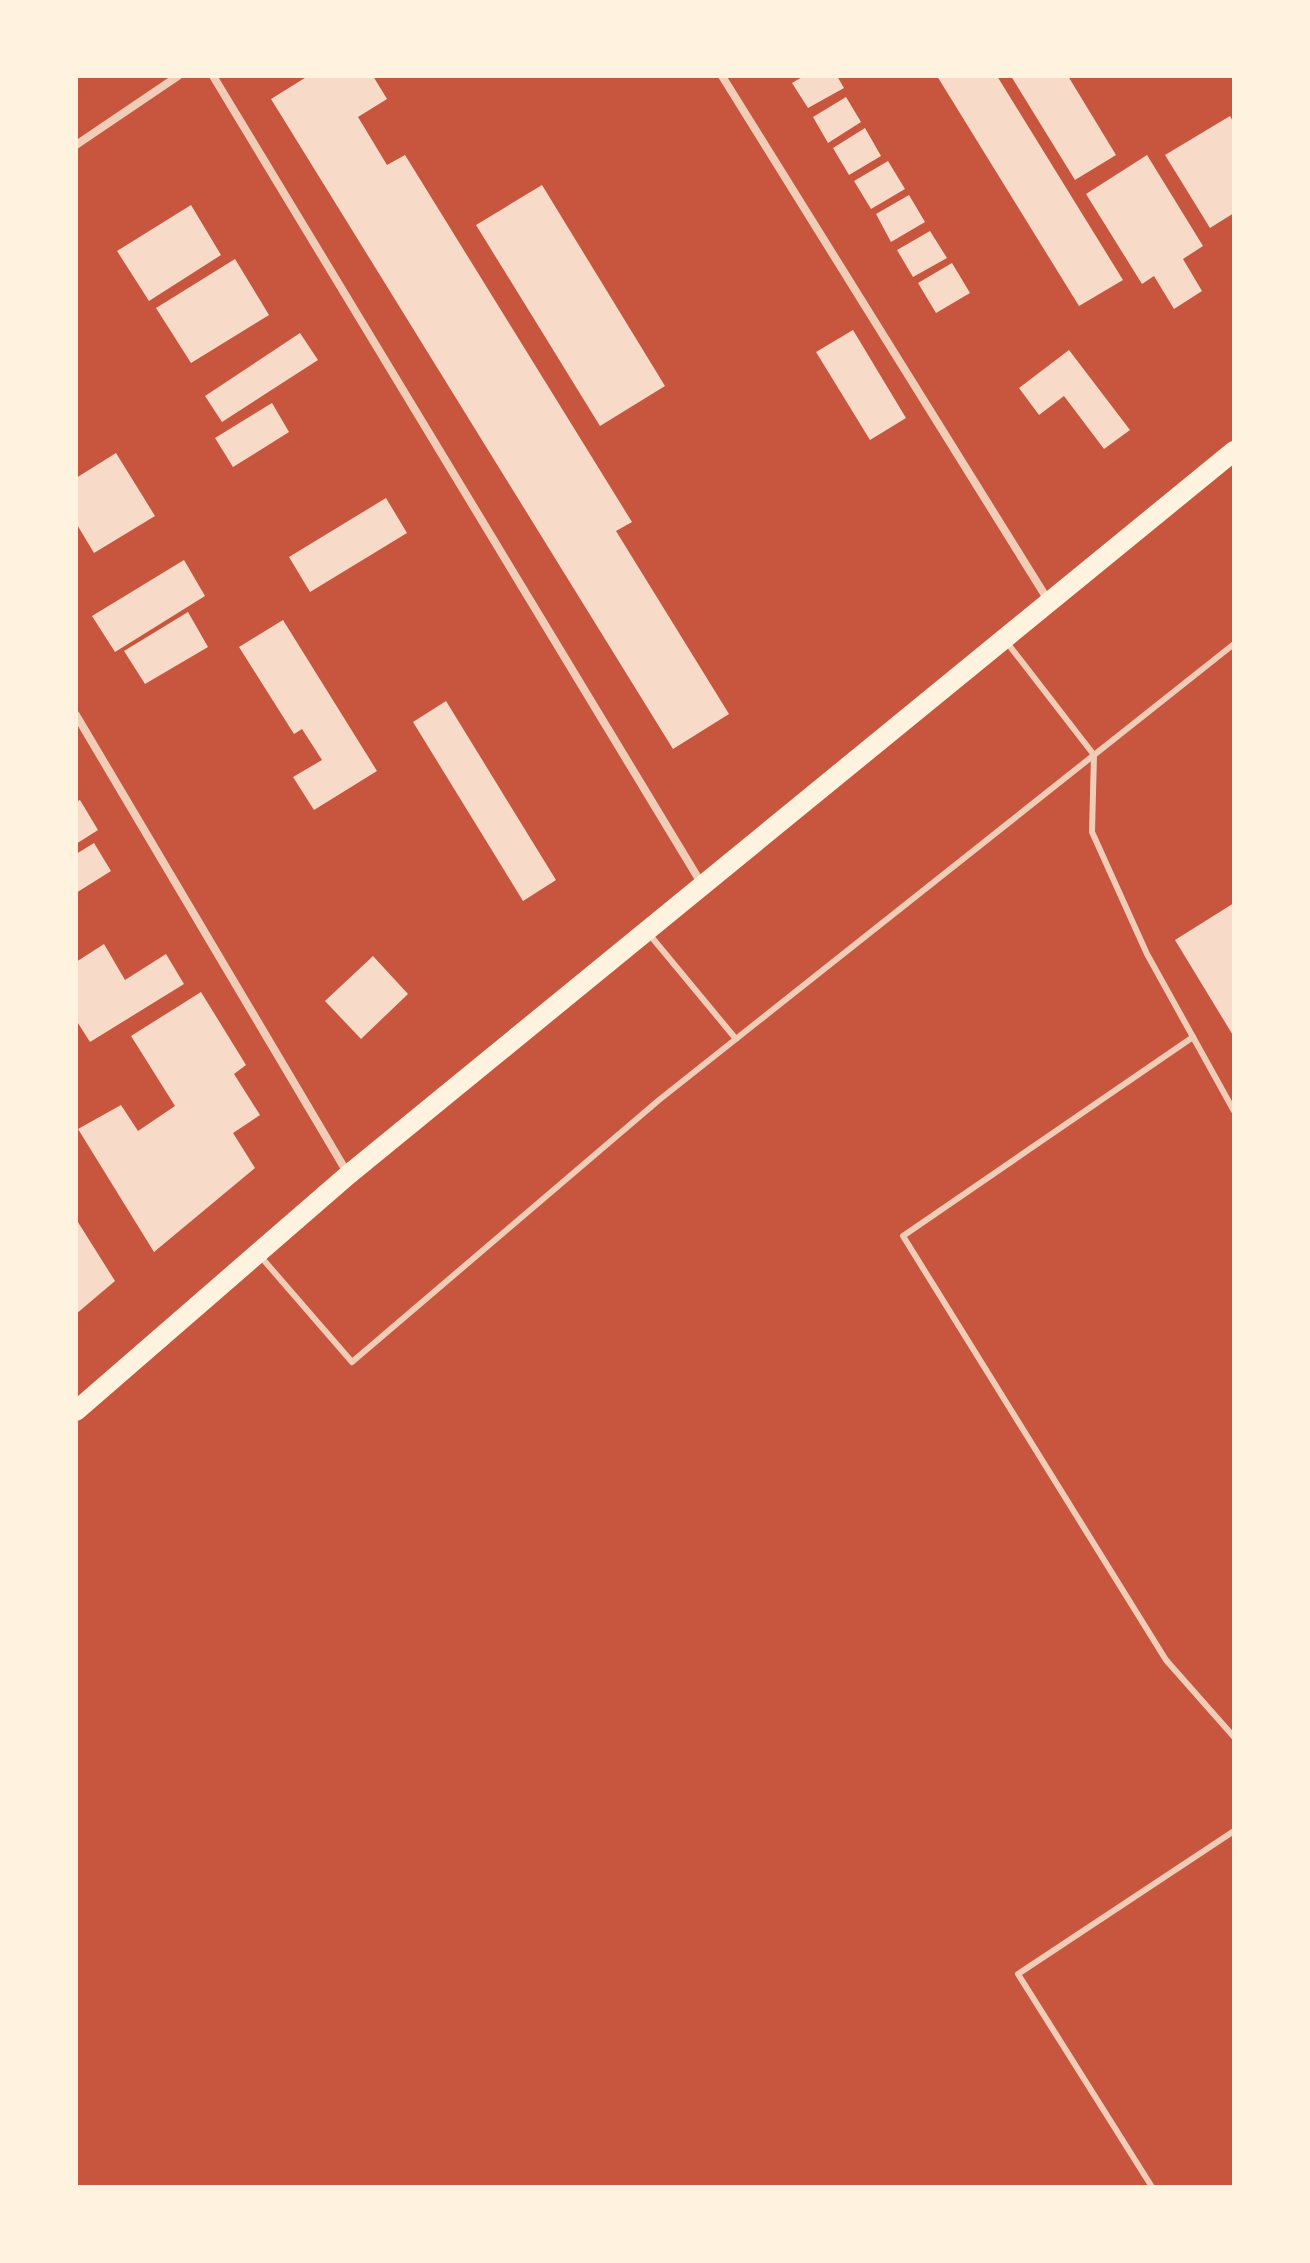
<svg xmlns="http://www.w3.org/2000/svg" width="1310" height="2263" font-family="'Exo 2',sans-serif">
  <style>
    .building { fill: #f7dbc8 }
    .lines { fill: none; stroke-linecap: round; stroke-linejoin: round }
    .service { stroke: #f1ccb7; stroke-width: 6 }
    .minor { stroke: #f1ccb7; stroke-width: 8 }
    .primary { stroke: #fff3e0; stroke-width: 20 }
  </style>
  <rect width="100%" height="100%" fill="#c8553d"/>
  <g class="building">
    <path d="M308,76H373L387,99L358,117L387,165L405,155L632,522L616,531L729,714L673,749L271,99Z"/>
    <path d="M804,76H837L844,88L808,108L792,83Z"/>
    <path d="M937,76H997L1123,280L1079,306Z"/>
    <path d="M1011,76H1068L1116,155L1075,180Z"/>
    <path d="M846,97L861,122L828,143L813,117Z"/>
    <path d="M1230,116L1234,123V213L1210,228L1165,155Z"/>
    <path d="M865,128L881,156L849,175L833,148Z"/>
    <path d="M1147,155L1203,246L1183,259L1202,291L1174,309L1154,276L1142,284L1086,194Z"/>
    <path d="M888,161L905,189L871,209L854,181Z"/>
    <path d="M542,185L665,386L600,426L476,225Z"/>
    <path d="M909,195L925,222L891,242L876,214Z"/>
    <path d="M191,205L221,255L149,301L117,251Z"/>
    <path d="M930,231L947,258L913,277L897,250Z"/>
    <path d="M235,259L269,315L191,363L156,308Z"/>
    <path d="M952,263L970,293L936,313L918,283Z"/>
    <path d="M853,330L906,418L870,440L816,352Z"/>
    <path d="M300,333L318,360L222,422L205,396Z"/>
    <path d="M1069,350L1130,430L1104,449L1064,396L1039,415L1019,388Z"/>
    <path d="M272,403L289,432L233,467L215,438Z"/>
    <path d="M116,453L155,516L94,553L76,523V478Z"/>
    <path d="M386,498L407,533L310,592L289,557Z"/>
    <path d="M184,560L205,596L115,652L92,616Z"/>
    <path d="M188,612L208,647L145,684L124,651Z"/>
    <path d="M283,620L377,771L314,810L293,777L322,760L302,729L294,734L239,647Z"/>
    <path d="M446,701L556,880L523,901L413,722Z"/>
    <path d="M80,800L98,830L76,844V802Z"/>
    <path d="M94,843L111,871L76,893V854Z"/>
    <path d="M1234,903V1037L1175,940Z"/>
    <path d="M104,944L125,980L166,954L184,984L90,1042L76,1020V962Z"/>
    <path d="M373,956L408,994L361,1039L325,1001Z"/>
    <path d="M201,992L246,1065L234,1074L260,1115L233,1133L255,1168L154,1252L78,1129L121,1105L138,1131L175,1106L131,1036Z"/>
    <path d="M76,1219L115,1281L76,1314Z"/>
  </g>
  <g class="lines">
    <g class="service">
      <path d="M1005,640L1094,755L1092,832L1147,954L1234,1111"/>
      <path d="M649,934L736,1039"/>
      <path d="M1193,1037L903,1236L1166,1660L1234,1737"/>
      <path d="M261,1257L352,1362L659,1100L1234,644"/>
      <path d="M1152,2187L1018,1974L1234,1831"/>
    </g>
    <g class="minor">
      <path d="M213,76L703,886"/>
      <path d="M722,76L1048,600"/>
      <path d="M76,145L178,76"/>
      <path d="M76,715L348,1174"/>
    </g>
    <path class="primary" d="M76,1411L348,1175L1234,451"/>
  </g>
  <rect width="1310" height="2263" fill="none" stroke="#fff3e0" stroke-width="156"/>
</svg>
